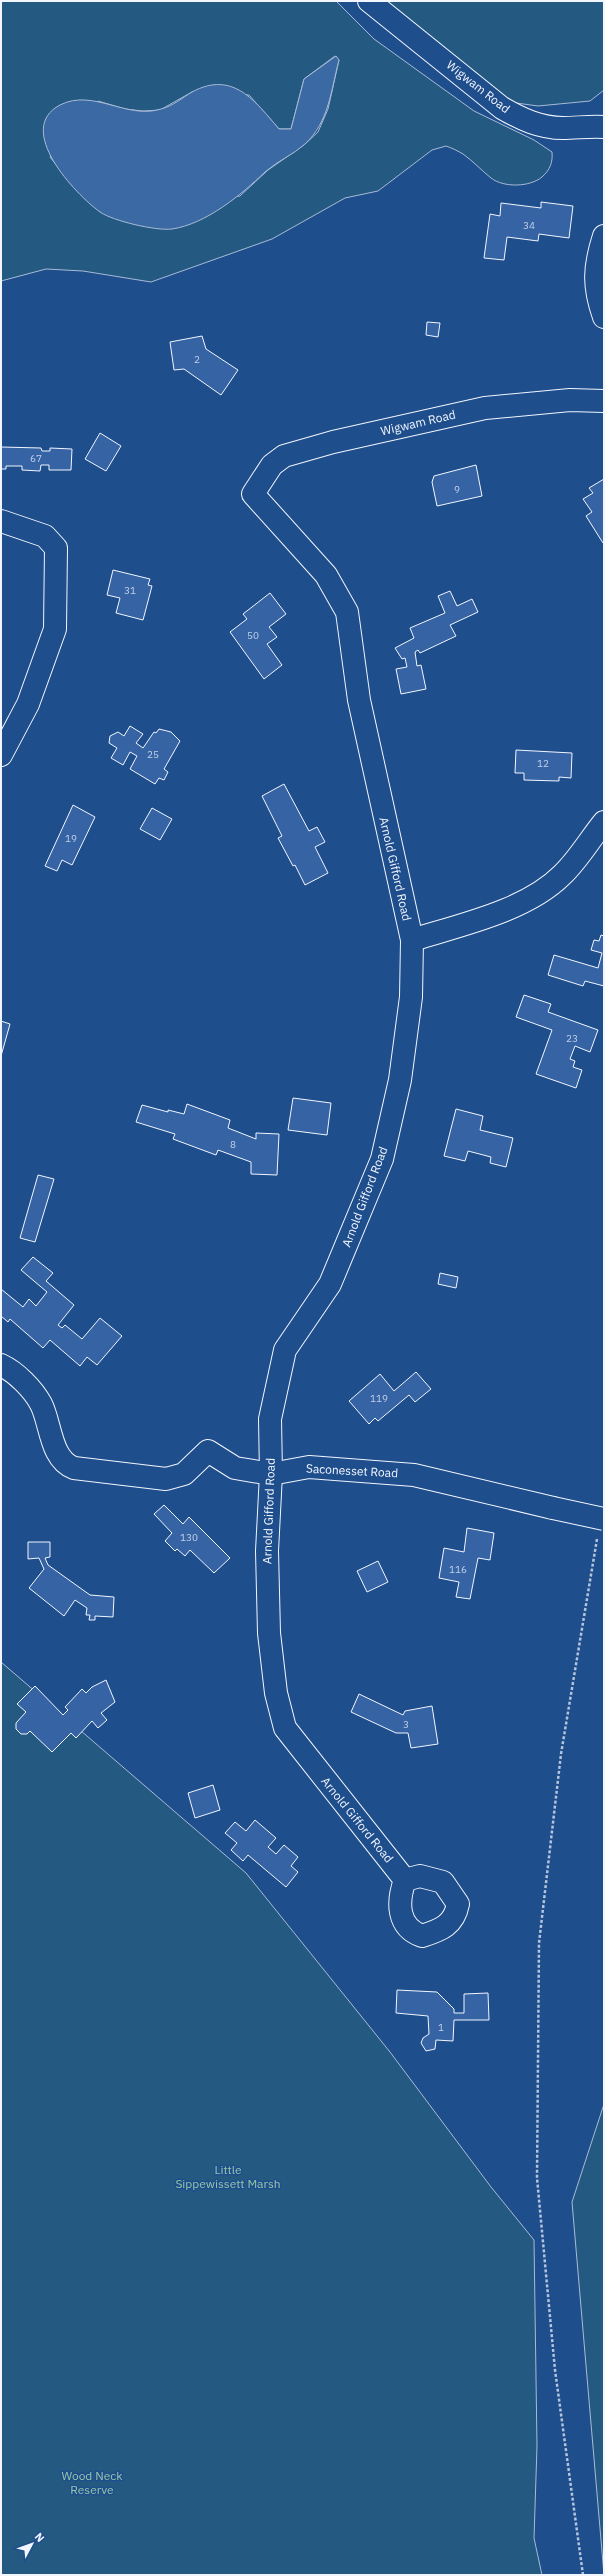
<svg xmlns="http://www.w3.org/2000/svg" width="605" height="2576" font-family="'IBM Plex Sans',sans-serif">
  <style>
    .green { fill: #245a82; stroke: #a8bbd7; fill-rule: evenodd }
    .water { fill: #3b69a3; stroke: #a8bbd7 }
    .building { fill: #3563a3; stroke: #f2f6ff }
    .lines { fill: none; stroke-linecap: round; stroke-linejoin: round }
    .minor-casing { stroke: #f2f6ff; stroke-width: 24 }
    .path { stroke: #b3c4dc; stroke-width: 2.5; stroke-dasharray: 3 2; stroke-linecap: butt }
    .minor { stroke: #1f4e8c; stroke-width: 22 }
    .minor-bridge-casing { stroke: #f2f6ff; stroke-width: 24; stroke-linecap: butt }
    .minor-bridge { stroke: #1f4e8c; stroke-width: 22 }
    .labels { text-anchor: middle; stroke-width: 3; stroke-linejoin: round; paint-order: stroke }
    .number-label { font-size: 10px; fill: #c3d1e8 }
    .street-label { font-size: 12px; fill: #f2f6ff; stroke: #1f4e8c }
    .park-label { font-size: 12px; fill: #97c8a6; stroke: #1f4e8c }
  </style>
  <rect width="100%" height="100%" fill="#1f4e8c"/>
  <g class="green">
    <path d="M1,1H336L374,39L474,111L534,140L552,152C553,162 550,170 542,177C530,187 504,188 491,178C481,170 473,161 463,154C458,151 452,148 446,146L432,150L378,191L345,198L272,239L151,282L83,271L46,269L1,281ZM335,56L339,60L328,109L318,132L304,145L268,170L240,196L100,212L70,182L50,157L98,101L125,109L143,111L160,110L192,92L249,95L279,129H291L304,79Z"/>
    <path d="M382,1H604V90L590,101L538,106L509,102Z"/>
    <path d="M1,1662L246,1873L390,2052L491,2187L534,2240L537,2446L534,2538L542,2575H1Z"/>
    <path d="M604,2104V2575L572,2202Z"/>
  </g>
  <path class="water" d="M336,56L339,60C331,90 329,122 305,144C293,155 277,161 265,172C241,195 206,224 172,229C156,231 113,221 100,212C75,194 14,129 60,105C93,88 127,120 161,109C173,106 182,98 192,92C233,70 255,101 279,129H291L304,79Z"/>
  <g class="building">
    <path d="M541,202L573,206L569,238L539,234L538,241L507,237L504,260L484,258L490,214L500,216L501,203L541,208Z"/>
    <path d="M427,322L440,323L438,337L426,335Z"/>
    <path d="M202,336L206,349L238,370L221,395L184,369L174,370L170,342Z"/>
    <path d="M100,433L121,446L106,471L85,459Z"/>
    <path d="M1,447L41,448L42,451H50V448L72,449L71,470H49V465H41L40,471L22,470V466H6V469H1Z"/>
    <path d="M476,465L482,496L437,506L432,482L434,476Z"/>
    <path d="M604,479V543H603L586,516L592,512L583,499L593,493L589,488Z"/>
    <path d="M113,570L150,579L148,585L152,586L143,620L116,613L120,598L107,595Z"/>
    <path d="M450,591L457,606L472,599L478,612L450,625L456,636L420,653L418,650L415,652L417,666L421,665L426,689L401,694L396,669L407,667L405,658L402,659L395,648L414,638L410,628L445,613L438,596Z"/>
    <path d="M270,593L286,614L269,627L277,637L267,644L282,665L264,679L230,632L247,619L243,614Z"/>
    <path d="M130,726L143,734L136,743L143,748L154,732L156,733L159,729L171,732L180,741L164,769L168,772L164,780L159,778L155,784L130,769L137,756L130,752L123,765L111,758L117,748L109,743L110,736L118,732L124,736Z"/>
    <path d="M516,750L572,753L571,778L559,777V781L524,780V773H515Z"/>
    <path d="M284,784L309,831L317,827L325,842L315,847L328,873L305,885L295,865L293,866L278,838L282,836L262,796Z"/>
    <path d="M73,805L95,817L72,865L62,860L57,871L45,866Z"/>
    <path d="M152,808L172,819L160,840L140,829Z"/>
    <path d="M601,935L604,936V986L585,981L583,986L548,975L554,955L598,968L602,953L591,950L594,940L599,941Z"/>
    <path d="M524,995L551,1004L548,1012L598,1030L590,1052L575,1046L570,1059L575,1061L573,1067L582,1070L576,1088L536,1074L552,1030L516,1017Z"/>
    <path d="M1,1021L10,1024L1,1056Z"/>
    <path d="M293,1098L331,1103L327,1135L288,1130Z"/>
    <path d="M187,1104L230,1120L228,1128L256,1139V1133L279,1134L277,1175L251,1174V1162L218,1150L216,1155L173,1139L175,1134L136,1122L142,1105L168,1112V1110L184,1114Z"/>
    <path d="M456,1109L483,1116L480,1130L513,1138L506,1167L490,1163L491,1157L468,1151L465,1161L444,1156Z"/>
    <path d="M38,1175L54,1179L35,1242L20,1238Z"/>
    <path d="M33,1257L53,1273L46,1281L74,1305L58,1325L62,1328L65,1325L82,1339L100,1318L122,1336L97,1365L87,1357L80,1366L50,1340L43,1348L10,1319L8,1322L1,1316V1289L23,1307L29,1299L36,1306L47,1292L21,1270Z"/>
    <path d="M440,1273L458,1277L456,1288L438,1284Z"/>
    <path d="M416,1372L431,1389L415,1402L409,1395L378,1421L375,1418L369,1424L349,1401L380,1374L394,1391Z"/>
    <path d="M164,1505L183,1524L189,1517L230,1558L214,1573L190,1550L185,1556L177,1549L175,1551L165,1541L172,1533L154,1514Z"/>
    <path d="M467,1528L494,1533L490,1560L478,1558L470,1599L456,1597L459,1582L439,1578L444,1548L464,1552Z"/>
    <path d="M28,1542H50V1557L45,1558L48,1565L90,1595L114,1597L113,1617L95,1616V1620H89L90,1615H86L87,1608L75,1600L64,1616L29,1588L44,1569L39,1558L28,1559Z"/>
    <path d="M378,1561L388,1582L367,1592L357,1571Z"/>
    <path d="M106,1680L115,1702L101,1713L107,1720L98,1728L92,1721L76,1738L71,1733L52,1752L30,1731L27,1734H21L16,1729V1723L26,1712L17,1704L35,1686L63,1715L68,1710L65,1707L82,1689L86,1693L92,1687Z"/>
    <path d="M359,1694L403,1715L405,1711L432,1706L438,1744L411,1748L408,1733H396L351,1712Z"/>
    <path d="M213,1785L220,1810L195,1818L188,1793Z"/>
    <path d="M255,1820L276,1838L268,1847L276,1854L284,1845L298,1857L291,1866L298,1872L286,1887L248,1855L243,1861L231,1850L237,1843L225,1833L235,1822L246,1831Z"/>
    <path d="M397,1990L437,1992L454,2009V2013H464V1994L488,1993L489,2020H454L453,2041L436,2040L435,2049L426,2051L421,2043L423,2038L429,2034L428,2016L396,2013Z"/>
  </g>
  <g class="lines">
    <defs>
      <g id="minor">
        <path d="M369,1L502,108C521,119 540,128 563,128C577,128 590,126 604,127"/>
        <path d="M604,236C594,267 593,286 604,317"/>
        <path d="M1,521L45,536L56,548L55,629L28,704L1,755"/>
        <path d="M412,940C460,925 526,911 562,875C578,860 590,839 604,822"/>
        <path d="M1,1365C16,1372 33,1389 41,1404C51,1423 50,1459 74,1468L166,1479L184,1474L208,1451L235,1468L271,1474L309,1467L414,1475L553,1508"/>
        <path d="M405,1880C397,1902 397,1927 422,1936C441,1930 454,1925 458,1904L443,1882L420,1876L405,1880L285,1728L276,1693L269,1633L267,1551L271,1474L270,1419L285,1350L330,1284L382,1159L400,1080L411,997L412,940L359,700L347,612L326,575L253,494L272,465L284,456L333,442L485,408L570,400L604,401"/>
      </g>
    </defs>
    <use href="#minor" class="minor-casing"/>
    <path class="path" d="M583,2575L555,2370L537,2178L539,1943L561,1754L597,1539"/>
    <use href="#minor" class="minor"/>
    <defs>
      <path id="minor-bridge" d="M553,1508L604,1519"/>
    </defs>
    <use href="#minor-bridge" class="minor-bridge-casing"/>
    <use href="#minor-bridge" class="minor-bridge"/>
  </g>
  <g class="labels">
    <g class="number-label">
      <text x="529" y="229">34</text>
      <text x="197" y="363">2</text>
      <text x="36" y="462">67</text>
      <text x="457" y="493">9</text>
      <text x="130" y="594">31</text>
      <text x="253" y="639">50</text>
      <text x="153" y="758">25</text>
      <text x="543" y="767">12</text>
      <text x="71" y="842">19</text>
      <text x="572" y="1042">23</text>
      <text x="233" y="1148">8</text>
      <text x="379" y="1402">119</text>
      <text x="189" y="1541">130</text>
      <text x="458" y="1573">116</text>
      <text x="406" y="1728">3</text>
      <text x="441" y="2031">1</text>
    </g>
    <g class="street-label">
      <text transform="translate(478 87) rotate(38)" y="4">Wigwam Road</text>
      <text transform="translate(418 423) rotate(-13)" y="4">Wigwam Road</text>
      <text transform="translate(395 869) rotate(77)" y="4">Arnold Gifford Road</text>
      <text transform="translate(365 1197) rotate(-69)" y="4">Arnold Gifford Road</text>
      <text transform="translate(352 1471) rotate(3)" y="4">Saconesset Road</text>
      <text transform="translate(269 1511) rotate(-88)" y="4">Arnold Gifford Road</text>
      <text transform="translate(357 1820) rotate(51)" y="4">Arnold Gifford Road</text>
    </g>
    <g class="park-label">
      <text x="228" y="2174">Little<tspan x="228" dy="14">Sippewissett Marsh</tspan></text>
      <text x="92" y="2480">Wood Neck<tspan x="92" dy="14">Reserve</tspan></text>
    </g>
  </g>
  <rect width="605" height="2576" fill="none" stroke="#f2f6ff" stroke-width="4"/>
  <g transform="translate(32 2544) rotate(49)" stroke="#1f4e8c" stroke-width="3" paint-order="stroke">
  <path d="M0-3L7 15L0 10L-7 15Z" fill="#f2f6ff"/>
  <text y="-6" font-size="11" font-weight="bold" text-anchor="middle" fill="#f2f6ff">N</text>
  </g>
</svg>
